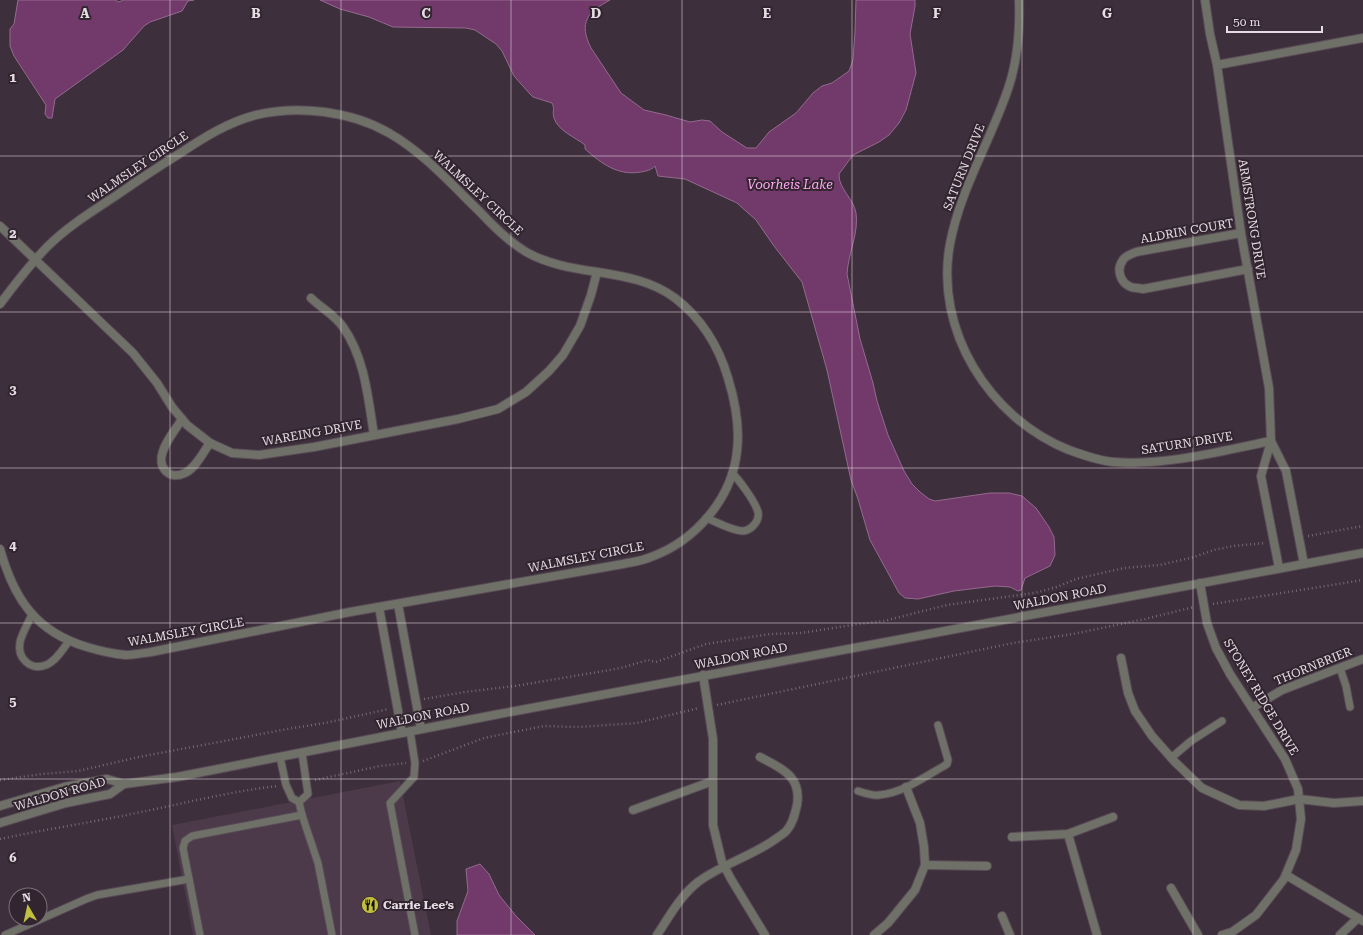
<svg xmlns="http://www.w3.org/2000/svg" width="1363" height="935" font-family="'Roboto Serif',serif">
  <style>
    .built { fill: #4c3949 }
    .water { fill: #72396b; stroke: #956a8f }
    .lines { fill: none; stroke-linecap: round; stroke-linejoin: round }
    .service-casing { stroke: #584b56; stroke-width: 9 }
    .minor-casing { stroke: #584b56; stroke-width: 10 }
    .tertiary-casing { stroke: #584b56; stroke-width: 10 }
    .path { stroke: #766a74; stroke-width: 2.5; stroke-dasharray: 1 3; stroke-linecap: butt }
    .service { stroke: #6f7067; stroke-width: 7 }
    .minor { stroke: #6f7067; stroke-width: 8 }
    .tertiary { stroke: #6f7067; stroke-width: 8 }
    .grid { fill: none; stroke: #e6dde4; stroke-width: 1; stroke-opacity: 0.55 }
    .labels { text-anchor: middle; stroke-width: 4; stroke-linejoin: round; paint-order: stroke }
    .street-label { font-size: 12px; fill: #e6dde4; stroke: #322530 }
    .poi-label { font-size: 12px; font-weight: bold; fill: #e6dde4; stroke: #322530; text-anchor: start }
    .water-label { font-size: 13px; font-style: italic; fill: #ffaaf3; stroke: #322530 }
    .grid-label { font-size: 13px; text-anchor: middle; font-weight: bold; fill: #e6dde4; stroke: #322530; stroke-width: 4; stroke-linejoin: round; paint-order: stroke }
  </style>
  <rect width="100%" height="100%" fill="#3d2f3b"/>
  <path class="built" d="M400,781L431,935H193L172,825Z"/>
  <g class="water">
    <path d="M18,0H115L119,2L123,0H194L188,1L182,11L150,22L144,26L123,50L55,99L52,118H48L45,114L46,105L14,56L10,46V29L14,24Z"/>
    <path d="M320,0H610C588,12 578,22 591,48L621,93L644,110L666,115L690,122L702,120L710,121L722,132L747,148H756L769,132L796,113L813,93L822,86L832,83L849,71L853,60L855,31L856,0H915V6L910,34L916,73L906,110L899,123L889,135L879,142L853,155L839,174C838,188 854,199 856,213C859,233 848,254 847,274L860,339L873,383L877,401L888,435L904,471L912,484L920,492L929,499L935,501L990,493H1009L1022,496L1036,508L1049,527L1054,537L1055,555L1050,566L1025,578L1021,590L1018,591L1010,587L995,586L954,591L918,599L905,598L899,593L870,540L858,499L851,480L827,370L802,282L774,246L756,220L737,203L685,179L658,176L655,166C651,170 647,171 641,172C618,176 602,164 585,149V145C575,137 558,131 554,118C552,112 555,108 552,103L533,97L530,94L514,76L502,51L496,44L475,30L466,28L393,27L369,17L340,9Z"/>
    <path d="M480,864L489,874L499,895L516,916L535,935H457V921L468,891L466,869Z"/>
  </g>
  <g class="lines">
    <defs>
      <g id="service">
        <path d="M706,518C717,522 730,530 742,531C746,531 750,529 753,526C757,522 759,517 758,512C755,501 739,480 732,473"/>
        <path d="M32,614C29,622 22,633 20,642C17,658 30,671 46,665C56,661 63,649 69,641"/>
        <path d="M1340,668L1346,686L1350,707"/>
        <path d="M410,731L415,763L414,777L390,803L415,935"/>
        <path d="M280,757L286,785L292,798L299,802L308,794L302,753"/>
        <path d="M1171,758L1191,741L1222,721"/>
        <path d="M858,791C864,793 872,796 879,795C903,793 924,777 944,766L947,764L948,760L938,725"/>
        <path d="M299,802L302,815L318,863L332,935"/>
        <path d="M5,935L86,899L97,895L189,879"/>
        <path d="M200,935L183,848L185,841L192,836L302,815"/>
      </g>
      <g id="minor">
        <path d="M1019,0C1020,30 1018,60 1008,89C990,142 960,190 950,244C934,330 989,418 1069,450C1083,455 1099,461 1114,462C1166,466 1220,451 1271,441"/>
        <path d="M1205,0L1210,34L1217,65L1241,233L1269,388L1271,441L1261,476L1279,568"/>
        <path d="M1217,65L1363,38"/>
        <path d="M0,226L133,353L157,383L172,407L187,425L210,443L232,453L259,455L314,447L458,419L498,409L526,392L549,371L563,355L580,326L591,295L597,272"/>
        <path d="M1241,233L1136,252C1132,254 1125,256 1123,260C1116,269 1120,283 1131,287C1134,288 1139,288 1143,289L1248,269"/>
        <path d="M311,298C321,308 335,315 343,327C365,358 368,398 374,435"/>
        <path d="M0,304C15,284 30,264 48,246C68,226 93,211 117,195C137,181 158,167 179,154C203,138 228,122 256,115C299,105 351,111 389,133C424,153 452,185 480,212C494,227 510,243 528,253C574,278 632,266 675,298C701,318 719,347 728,378C735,401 740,427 737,451C732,499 695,541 651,557C642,561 632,562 623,564L350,612L151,652C143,653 134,655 126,655C113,654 100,651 87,647C36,632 14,599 0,549"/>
        <path d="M182,419C176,429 167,439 163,451C157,466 168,481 185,473C196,468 203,452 210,443"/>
        <path d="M1271,441L1286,471L1304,564"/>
        <path d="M1200,583L1207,623L1216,648L1230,674L1285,759L1298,789L1301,819L1296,850L1284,879L1256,915L1232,932L1222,935"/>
        <path d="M398,604L421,729"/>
        <path d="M379,607L402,733"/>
        <path d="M1121,658L1128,693L1135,711L1152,736L1175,762L1202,788L1239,805L1264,806L1299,799L1334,803L1363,801"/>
        <path d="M703,675L713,739V825L722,862L731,879L765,935"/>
        <path d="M1252,708L1282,690L1363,659"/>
        <path d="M633,810L713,781"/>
        <path d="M1068,834L1097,935"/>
        <path d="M1012,837L1068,834L1113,817"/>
        <path d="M925,865L987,866"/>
        <path d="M1286,875L1363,921"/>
        <path d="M1171,888L1198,935"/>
        <path d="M1002,916L1010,935"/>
        <path d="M657,935C669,917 680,896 698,882C722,864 753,856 777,838C781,835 785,833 787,830C793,823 795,814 797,805C802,776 781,768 760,757"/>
        <path d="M874,935L888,923L915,890L925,865L924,847L920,823L906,787"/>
        <path d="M1340,935L1358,918"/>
      </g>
      <g id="tertiary">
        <path d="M0,806L64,787L107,779L124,784L177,777L494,715L1363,553"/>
        <path d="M0,823L66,803L110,794L124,784"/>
      </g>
    </defs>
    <use href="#service" class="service-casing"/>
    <use href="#minor" class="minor-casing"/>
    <use href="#tertiary" class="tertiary-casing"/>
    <g class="path">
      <path d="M1308,536L1363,526"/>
      <path d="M1213,604L1363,580"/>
      <path d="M424,699L465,692L515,686L598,672L621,668L648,660L656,662L706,644L770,634L801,633L859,624L884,621L947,605L1034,593L1057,587L1076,579L1124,568L1160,565L1194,557L1214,550L1233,546L1265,543"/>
      <path d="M717,705L1013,643L1073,634L1145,619L1194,607"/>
      <path d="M423,761L484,738L544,726L578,727L637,723L699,708"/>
      <path d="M0,780L42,774L78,771L139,757L293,728L325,723L389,709"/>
      <path d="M315,780L380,766L406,763"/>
      <path d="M0,839C47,829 94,822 141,812C186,803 232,791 278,786"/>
    </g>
    <use href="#service" class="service"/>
    <use href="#minor" class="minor"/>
    <use href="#tertiary" class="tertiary"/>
  </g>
  <path class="grid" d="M170,0V935M341,0V935M511,0V935M682,0V935M852,0V935M1022,0V935M1193,0V935M0,156H1363M0,312H1363M0,468H1363M0,623H1363M0,779H1363"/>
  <defs>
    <symbol id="restaurant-disc" viewBox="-11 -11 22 22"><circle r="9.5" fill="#c1be40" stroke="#322530"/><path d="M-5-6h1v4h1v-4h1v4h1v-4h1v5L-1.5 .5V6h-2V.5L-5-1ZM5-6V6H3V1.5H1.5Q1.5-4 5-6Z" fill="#111"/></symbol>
  </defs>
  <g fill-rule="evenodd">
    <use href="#restaurant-disc" x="360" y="895" width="20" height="20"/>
  </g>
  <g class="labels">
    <g class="street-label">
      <text transform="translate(138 167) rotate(-34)" y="4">WALMSLEY CIRCLE</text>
      <text transform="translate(964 167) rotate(-68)" y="4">SATURN DRIVE</text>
      <text transform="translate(478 193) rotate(43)" y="4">WALMSLEY CIRCLE</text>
      <text transform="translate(1252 219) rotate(81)" y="4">ARMSTRONG DRIVE</text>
      <text transform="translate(1187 231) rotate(-10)" y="4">ALDRIN COURT</text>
      <text transform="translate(312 433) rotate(-10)" y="4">WAREING DRIVE</text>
      <text transform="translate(1187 443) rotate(-9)" y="4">SATURN DRIVE</text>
      <text transform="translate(586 557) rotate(-11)" y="4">WALMSLEY CIRCLE</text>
      <text transform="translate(1060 597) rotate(-11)" y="4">WALDON ROAD</text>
      <text transform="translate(186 632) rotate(-10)" y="4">WALMSLEY CIRCLE</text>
      <text transform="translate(741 656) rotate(-11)" y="4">WALDON ROAD</text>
      <text transform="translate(1313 666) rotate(-22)" y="4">THORNBRIER</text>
      <text transform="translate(1261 697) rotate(59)" y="4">STONEY RIDGE DRIVE</text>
      <text transform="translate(423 716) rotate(-11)" y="4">WALDON ROAD</text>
      <text transform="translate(60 794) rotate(-16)" y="4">WALDON ROAD</text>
    </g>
    <g class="poi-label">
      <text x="383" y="909">Carrie Lee’s</text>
    </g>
    <g class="water-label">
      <text x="790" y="189">Voorheis Lake</text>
    </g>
  </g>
  <g class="grid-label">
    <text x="85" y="18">A</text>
    <text x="256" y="18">B</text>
    <text x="426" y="18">C</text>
    <text x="596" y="18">D</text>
    <text x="767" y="18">E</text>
    <text x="937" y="18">F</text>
    <text x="1107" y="18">G</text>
    <text x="13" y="82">1</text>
    <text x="13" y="238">2</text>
    <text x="13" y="394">3</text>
    <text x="13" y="550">4</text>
    <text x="13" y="706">5</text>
    <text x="13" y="862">6</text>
  </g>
  <g transform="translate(28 907) rotate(351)"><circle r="19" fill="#322530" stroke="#7a6f78"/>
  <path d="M0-3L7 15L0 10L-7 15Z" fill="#c1be40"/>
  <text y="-6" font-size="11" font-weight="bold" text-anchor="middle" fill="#e6dde4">N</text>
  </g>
  <path d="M1227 26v6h95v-6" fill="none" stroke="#e6dde4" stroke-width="2"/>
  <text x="1233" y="26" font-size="12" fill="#e6dde4" stroke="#322530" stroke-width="3" paint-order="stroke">50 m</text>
</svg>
